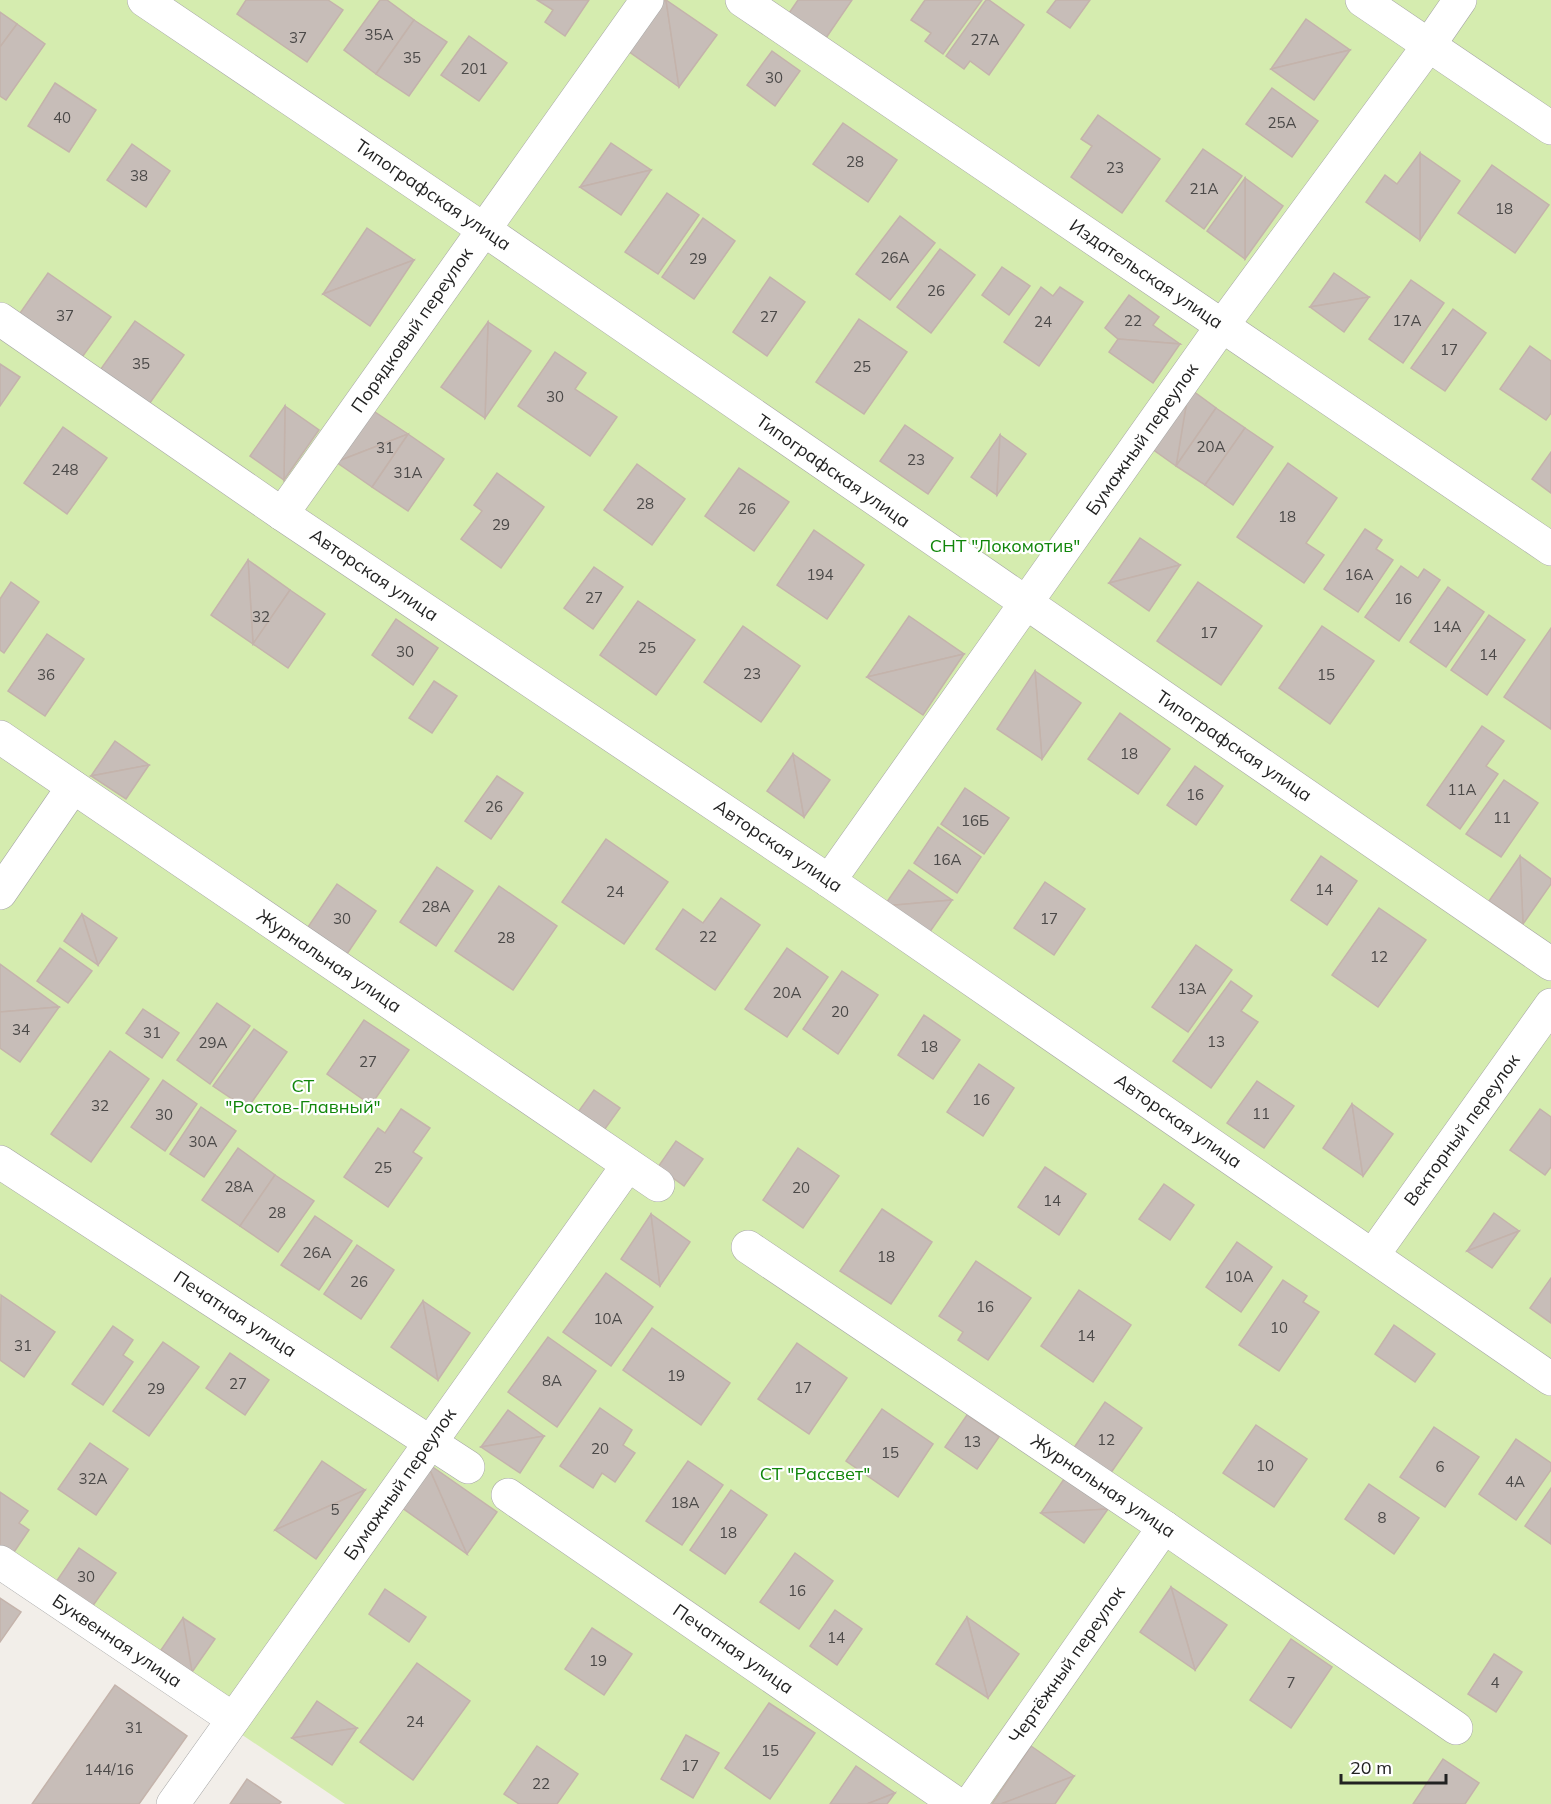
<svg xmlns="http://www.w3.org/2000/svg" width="1551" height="1804" font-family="Mulish,sans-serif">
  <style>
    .grass { fill: #d5ecaf }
    .building { fill: #c7bdb8; stroke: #c4b3ab; stroke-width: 1.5 }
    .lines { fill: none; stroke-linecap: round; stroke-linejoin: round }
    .minor-casing { stroke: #a6a6a6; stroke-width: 34 }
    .minor { stroke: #fff; stroke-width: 33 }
    .labels { text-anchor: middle; stroke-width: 4.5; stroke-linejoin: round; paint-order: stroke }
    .number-label { font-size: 15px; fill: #4b4948 }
    .street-label { font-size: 18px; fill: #222; stroke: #fff }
    .park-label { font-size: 18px; fill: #10860a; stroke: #fff }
  </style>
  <rect width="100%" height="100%" fill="#f2eee9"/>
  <path class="grass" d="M0,0H1551V1804H345L0,1572Z"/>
  <g class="building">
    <path d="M246,0H328L343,10L307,62L237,14Z"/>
    <path d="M380,0H387L414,20L376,74L344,50Z"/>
    <path d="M537,0H589L565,36L545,22L553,10Z"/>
    <path d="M665,0H666L679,87L628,51Z"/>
    <path d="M666,0L717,35L679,87Z"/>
    <path d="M798,0H852L824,41L787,16Z"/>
    <path d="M925,0H982L943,54L925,41L931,33L911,20Z"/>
    <path d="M986,0H989L1024,25L989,75L970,61L964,69L946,56Z"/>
    <path d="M1056,0H1090L1070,28L1047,12Z"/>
    <path d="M0,12L17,24L0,47Z"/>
    <path d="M1306,19L1350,50L1271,69Z"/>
    <path d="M414,20L447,42L409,96L376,74Z"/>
    <path d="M17,24L45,44L6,100L0,96V47Z"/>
    <path d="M469,36L507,63L479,101L441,75Z"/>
    <path d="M1350,50L1314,100L1271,69Z"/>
    <path d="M772,51L800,71L775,106L747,85Z"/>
    <path d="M55,83L96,110L69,152L28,126Z"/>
    <path d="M1272,88L1318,121L1292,157L1246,124Z"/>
    <path d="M1098,115L1160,159L1122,213L1071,177L1092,146L1081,139Z"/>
    <path d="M843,123L897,160L868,202L813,164Z"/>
    <path d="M611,143L651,170L580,187Z"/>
    <path d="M132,144L170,171L146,207L107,180Z"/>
    <path d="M1203,149L1242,176L1204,229L1166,201Z"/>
    <path d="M1420,153L1460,181L1420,240Z"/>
    <path d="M1420,153V240L1366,202L1385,175L1397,184Z"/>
    <path d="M1492,165L1549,205L1515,253L1458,213Z"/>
    <path d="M651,170L621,215L580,187Z"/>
    <path d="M1245,178L1283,206L1245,259Z"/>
    <path d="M1245,178V259L1207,231Z"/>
    <path d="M667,193L699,215L658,274L625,252Z"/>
    <path d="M900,216L935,243L890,300L856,274Z"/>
    <path d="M703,218L735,241L694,299L662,277Z"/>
    <path d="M367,228L414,260L323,294Z"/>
    <path d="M940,249L975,275L931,333L897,307Z"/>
    <path d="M414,260L370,326L323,294Z"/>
    <path d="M1002,267L1030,286L1009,315L982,295Z"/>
    <path d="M48,273L111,317L80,360L18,316Z"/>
    <path d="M1334,273L1369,297L1310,307Z"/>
    <path d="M770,277L805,302L767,356L733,332Z"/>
    <path d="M1411,280L1444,303L1403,363L1369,339Z"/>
    <path d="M1041,287L1053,296L1060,287L1083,302L1039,366L1004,342Z"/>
    <path d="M1129,295L1159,317L1153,325L1180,344L1118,339L1105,328Z"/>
    <path d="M1369,297L1344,332L1310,307Z"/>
    <path d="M1453,309L1486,333L1445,391L1411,368Z"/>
    <path d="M859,319L907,352L864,414L816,382Z"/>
    <path d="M135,321L184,355L147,407L98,373Z"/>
    <path d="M488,322L531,351L485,418Z"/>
    <path d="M488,322L485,418L441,387Z"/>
    <path d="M1118,339L1180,344L1153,383L1109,352Z"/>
    <path d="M1530,346L1551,361V413L1546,420L1500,389Z"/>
    <path d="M555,352L586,373L575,389L617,417L590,456L518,406Z"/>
    <path d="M0,364L20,377L0,406Z"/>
    <path d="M1189,388L1216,408L1176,466Z"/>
    <path d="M1189,388L1176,466L1148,446Z"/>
    <path d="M285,406L319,430L284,480Z"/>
    <path d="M285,406L284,480L250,456Z"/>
    <path d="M1216,408L1245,428L1205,485L1176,466Z"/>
    <path d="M372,410L408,434L336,462Z"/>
    <path d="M905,425L953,458L928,494L880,461Z"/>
    <path d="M63,427L107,458L67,514L24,483Z"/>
    <path d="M1245,428L1273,447L1233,505L1205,485Z"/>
    <path d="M408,434L444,459L408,511L372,487Z"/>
    <path d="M408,434L372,487L336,462Z"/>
    <path d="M1000,435L997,495L971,477Z"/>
    <path d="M1000,435L1026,454L997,495Z"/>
    <path d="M1551,452V493L1532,479Z"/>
    <path d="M1288,463L1337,498L1306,543L1324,555L1304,583L1237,537Z"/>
    <path d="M637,464L685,499L652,545L604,510Z"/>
    <path d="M739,468L789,502L754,551L705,516Z"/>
    <path d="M497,473L544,507L501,568L461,539L482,511L474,505Z"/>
    <path d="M1365,529L1382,540L1376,549L1393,560L1358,612L1324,589Z"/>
    <path d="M814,530L864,565L827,619L777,585Z"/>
    <path d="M1140,538L1180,565L1109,583Z"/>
    <path d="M248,560L290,590L253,644Z"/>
    <path d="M248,560L253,644L211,615Z"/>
    <path d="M1180,565L1149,611L1109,583Z"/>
    <path d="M1401,566L1418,578L1424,569L1440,580L1399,641L1365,617Z"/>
    <path d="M594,567L623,587L593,629L564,608Z"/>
    <path d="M11,582L39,602L4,653L0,650V599Z"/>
    <path d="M1198,582L1262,626L1221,685L1157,641Z"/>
    <path d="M1448,587L1484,612L1446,667L1410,642Z"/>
    <path d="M290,590L325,614L288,668L253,644Z"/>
    <path d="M638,601L695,640L656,695L600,655Z"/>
    <path d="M1489,615L1525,640L1487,695L1451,670Z"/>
    <path d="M909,616L964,654L867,677Z"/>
    <path d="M396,619L438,648L413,685L372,655Z"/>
    <path d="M743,626L800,666L761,722L704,682Z"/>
    <path d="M1322,626L1374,661L1330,724L1279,688Z"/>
    <path d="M1551,628V729L1504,697Z"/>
    <path d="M47,634L84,659L45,716L8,691Z"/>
    <path d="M964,654L923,715L867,677Z"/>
    <path d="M1035,671L1081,703L1042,759Z"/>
    <path d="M1035,671L1042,759L997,729Z"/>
    <path d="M434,681L457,696L432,733L409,718Z"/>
    <path d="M1120,713L1170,749L1138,794L1088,759Z"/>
    <path d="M1482,726L1504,741L1486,766L1498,774L1460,829L1427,805Z"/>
    <path d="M115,741L149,765L91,776Z"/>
    <path d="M793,754L804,817L767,791Z"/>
    <path d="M793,754L830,780L804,817Z"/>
    <path d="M149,765L126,799L91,776Z"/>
    <path d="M1195,766L1223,786L1196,825L1167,805Z"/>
    <path d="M497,776L523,793L491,839L465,821Z"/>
    <path d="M1504,780L1538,803L1501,857L1466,834Z"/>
    <path d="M965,788L1009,818L984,854L941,824Z"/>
    <path d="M938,827L981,857L957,893L914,863Z"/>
    <path d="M606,839L668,882L624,944L562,902Z"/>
    <path d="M1321,856L1357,881L1327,925L1291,900Z"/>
    <path d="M1520,856L1551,879V884L1523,924Z"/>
    <path d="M1520,856L1523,924L1489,901Z"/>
    <path d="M437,867L473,891L436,946L400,922Z"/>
    <path d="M909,870L952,900L884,906Z"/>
    <path d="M1045,882L1085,909L1054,955L1014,928Z"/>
    <path d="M337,884L376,911L347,954L308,927Z"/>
    <path d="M499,886L557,926L513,990L455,951Z"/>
    <path d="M721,898L760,925L715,990L656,949L683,909L703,923Z"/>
    <path d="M952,900L927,936L884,906Z"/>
    <path d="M1379,908L1426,940L1378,1007L1332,975Z"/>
    <path d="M82,914L117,938L98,965Z"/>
    <path d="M82,914L98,965L64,941Z"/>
    <path d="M1196,945L1232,970L1188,1032L1152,1007Z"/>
    <path d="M60,948L92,971L68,1003L37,981Z"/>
    <path d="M787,948L828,977L787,1037L745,1009Z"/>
    <path d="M0,964L59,1007L0,1012Z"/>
    <path d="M842,971L878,995L838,1054L803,1029Z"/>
    <path d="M1231,981L1252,996L1241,1011L1258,1022L1211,1088L1173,1061Z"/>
    <path d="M217,1003L250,1026L210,1084L177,1060Z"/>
    <path d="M59,1007L20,1062L0,1048V1012Z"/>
    <path d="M143,1009L179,1033L162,1058L126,1033Z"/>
    <path d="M924,1015L960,1040L933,1079L898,1055Z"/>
    <path d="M364,1020L409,1050L371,1105L327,1074Z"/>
    <path d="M254,1029L287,1052L247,1109L213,1086Z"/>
    <path d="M110,1051L149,1079L91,1162L51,1134Z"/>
    <path d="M979,1064L1014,1088L983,1136L947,1112Z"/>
    <path d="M163,1080L197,1104L165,1151L131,1127Z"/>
    <path d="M1257,1081L1294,1106L1264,1148L1227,1123Z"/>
    <path d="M594,1090L620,1108L602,1133L576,1115Z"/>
    <path d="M1352,1104L1363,1176L1323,1148Z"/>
    <path d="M1352,1104L1393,1134L1363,1176Z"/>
    <path d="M201,1107L236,1131L204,1177L170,1154Z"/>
    <path d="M401,1109L430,1128L413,1152L422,1158L388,1207L344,1177L378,1128L385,1133Z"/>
    <path d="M1540,1109L1551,1117V1167L1545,1175L1510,1150Z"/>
    <path d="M676,1141L703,1159L684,1186L658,1167Z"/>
    <path d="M238,1148L275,1175L240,1226L202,1200Z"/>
    <path d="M798,1148L839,1176L803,1228L763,1200Z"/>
    <path d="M1045,1167L1086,1194L1059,1235L1018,1207Z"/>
    <path d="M275,1175L314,1201L278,1252L240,1226Z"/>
    <path d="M1164,1184L1194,1205L1170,1240L1139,1219Z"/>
    <path d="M882,1209L932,1242L891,1304L840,1271Z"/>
    <path d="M1494,1213L1519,1231L1467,1251Z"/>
    <path d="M651,1214L660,1286L621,1259Z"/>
    <path d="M651,1214L690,1242L660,1286Z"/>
    <path d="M315,1216L352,1241L319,1290L281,1265Z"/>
    <path d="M1519,1231L1492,1268L1467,1251Z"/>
    <path d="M1237,1242L1272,1267L1241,1312L1206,1287Z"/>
    <path d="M357,1245L394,1270L361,1319L324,1294Z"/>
    <path d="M976,1261L1031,1298L988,1360L958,1340L963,1332L939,1316Z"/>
    <path d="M606,1273L653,1307L611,1366L563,1332Z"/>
    <path d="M1551,1278V1323L1530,1308Z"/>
    <path d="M1283,1280L1307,1296L1303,1302L1319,1312L1279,1371L1239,1345Z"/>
    <path d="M1079,1290L1131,1325L1093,1382L1041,1346Z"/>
    <path d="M1,1295L55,1332L24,1377L0,1360Z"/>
    <path d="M423,1301L438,1380L391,1347Z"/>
    <path d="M423,1301L470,1333L438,1380Z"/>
    <path d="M1394,1325L1435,1354L1415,1382L1375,1354Z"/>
    <path d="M113,1326L133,1340L123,1355L133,1362L103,1405L72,1384Z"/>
    <path d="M652,1328L730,1383L701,1425L623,1370Z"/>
    <path d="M548,1337L596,1371L557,1427L508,1392Z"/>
    <path d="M163,1342L199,1367L149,1436L113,1411Z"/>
    <path d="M797,1343L847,1378L809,1434L758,1399Z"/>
    <path d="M230,1353L269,1380L245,1415L206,1388Z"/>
    <path d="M1105,1402L1142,1428L1108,1477L1071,1452Z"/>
    <path d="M600,1408L632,1430L623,1445L635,1453L615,1482L602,1473L593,1488L560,1466Z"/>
    <path d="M882,1409L933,1444L898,1497L846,1461Z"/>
    <path d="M508,1410L544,1436L481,1447Z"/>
    <path d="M967,1415L999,1437L977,1469L945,1447Z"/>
    <path d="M1256,1425L1307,1459L1274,1507L1223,1473Z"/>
    <path d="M1434,1427L1479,1457L1445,1507L1400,1477Z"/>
    <path d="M544,1436L520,1473L481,1447Z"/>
    <path d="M1516,1439L1551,1463V1470L1516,1520L1479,1494Z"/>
    <path d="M90,1443L128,1469L96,1515L58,1489Z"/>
    <path d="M322,1461L365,1490L275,1530Z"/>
    <path d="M688,1461L723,1485L682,1545L646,1521Z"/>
    <path d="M427,1463L467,1554L398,1505Z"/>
    <path d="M427,1463L497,1512L467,1554Z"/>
    <path d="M1064,1479L1108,1509L1041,1513Z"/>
    <path d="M1369,1484L1419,1518L1394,1554L1345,1519Z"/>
    <path d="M1551,1488V1544L1525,1526Z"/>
    <path d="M365,1490L316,1559L275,1530Z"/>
    <path d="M731,1490L767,1515L725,1574L690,1550Z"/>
    <path d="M0,1492L28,1511L19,1523L29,1530L8,1561L0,1556Z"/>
    <path d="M1108,1509L1084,1543L1041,1513Z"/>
    <path d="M79,1548L116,1573L92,1607L56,1582Z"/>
    <path d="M795,1553L833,1581L799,1629L760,1602Z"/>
    <path d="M1171,1587L1227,1625L1195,1670Z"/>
    <path d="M1171,1587L1195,1670L1140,1632Z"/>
    <path d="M385,1589L426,1617L409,1642L369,1614Z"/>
    <path d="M0,1598L21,1612L0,1642Z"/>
    <path d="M835,1610L862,1629L837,1665L810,1646Z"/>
    <path d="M967,1617L1019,1654L988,1698Z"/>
    <path d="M967,1617L988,1698L936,1664Z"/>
    <path d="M183,1618L215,1639L192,1672Z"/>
    <path d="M183,1618L192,1672L161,1650Z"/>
    <path d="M592,1628L632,1654L604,1695L565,1669Z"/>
    <path d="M1291,1639L1332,1667L1291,1728L1250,1700Z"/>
    <path d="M1494,1654L1522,1672L1496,1712L1468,1694Z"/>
    <path d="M417,1663L470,1701L413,1780L360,1742Z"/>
    <path d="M115,1685L187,1736L139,1804H32Z"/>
    <path d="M317,1701L357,1728L292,1738Z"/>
    <path d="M769,1703L815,1733L770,1799L725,1768Z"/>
    <path d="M357,1728L332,1765L292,1738Z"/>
    <path d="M686,1735L719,1753L693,1798L661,1779Z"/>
    <path d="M537,1746L578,1774L557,1804H519L504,1794Z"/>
    <path d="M1031,1746L1074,1776L1001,1804H992Z"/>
    <path d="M1443,1759L1479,1783L1465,1804H1413Z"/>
    <path d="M856,1766L895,1793L867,1804H830Z"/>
    <path d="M1074,1776L1055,1804H1001Z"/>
    <path d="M247,1779L281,1802L279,1804H230Z"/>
    <path d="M895,1793L887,1804H867Z"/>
  </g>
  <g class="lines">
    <defs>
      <g id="minor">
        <path d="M144,0L483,229L1551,964"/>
        <path d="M742,0L1551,549"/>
        <path d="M1362,0L1551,128"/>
        <path d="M0,319L282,514L829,881L1551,1379"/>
        <path d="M282,514L647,0"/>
        <path d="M0,737L658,1185"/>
        <path d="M829,881L1222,326L1429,45L1460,0"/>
        <path d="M0,893L73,787"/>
        <path d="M0,1162L468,1467"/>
        <path d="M748,1247L1164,1527L1456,1728"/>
        <path d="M1373,1255L1551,1005"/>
        <path d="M508,1495L957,1804"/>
        <path d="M0,1562L233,1719"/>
        <path d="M173,1804L628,1165"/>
        <path d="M970,1804L1164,1527"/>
      </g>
    </defs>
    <use href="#minor" class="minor-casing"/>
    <use href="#minor" class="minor"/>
  </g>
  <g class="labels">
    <g class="number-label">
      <text x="379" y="40">35А</text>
      <text x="298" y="43">37</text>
      <text x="985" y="45">27А</text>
      <text x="412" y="63">35</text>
      <text x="474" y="74">201</text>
      <text x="774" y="83">30</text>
      <text x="62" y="123">40</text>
      <text x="1282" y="128">25А</text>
      <text x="855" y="167">28</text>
      <text x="1115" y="173">23</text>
      <text x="139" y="181">38</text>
      <text x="1204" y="194">21А</text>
      <text x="1504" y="214">18</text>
      <text x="895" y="263">26А</text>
      <text x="698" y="264">29</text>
      <text x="936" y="296">26</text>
      <text x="65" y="321">37</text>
      <text x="769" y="322">27</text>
      <text x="1133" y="326">22</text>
      <text x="1407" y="326">17А</text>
      <text x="1043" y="327">24</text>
      <text x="1449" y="355">17</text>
      <text x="141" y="369">35</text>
      <text x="862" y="372">25</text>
      <text x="555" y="402">30</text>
      <text x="1211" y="452">20А</text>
      <text x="385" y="453">31</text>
      <text x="916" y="465">23</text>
      <text x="65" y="475">248</text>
      <text x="408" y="478">31А</text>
      <text x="645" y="509">28</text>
      <text x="747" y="514">26</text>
      <text x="1287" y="522">18</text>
      <text x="501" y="530">29</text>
      <text x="820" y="580">194</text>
      <text x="1359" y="580">16А</text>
      <text x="594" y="603">27</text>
      <text x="1403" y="604">16</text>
      <text x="261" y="622">32</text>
      <text x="1447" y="632">14А</text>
      <text x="1209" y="638">17</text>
      <text x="647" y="653">25</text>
      <text x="405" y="657">30</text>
      <text x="1488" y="660">14</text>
      <text x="752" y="679">23</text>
      <text x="46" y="680">36</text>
      <text x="1326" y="680">15</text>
      <text x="1129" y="759">18</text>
      <text x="1462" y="795">11А</text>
      <text x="1195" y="800">16</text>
      <text x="494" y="812">26</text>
      <text x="1502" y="823">11</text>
      <text x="975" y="826">16Б</text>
      <text x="947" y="865">16А</text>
      <text x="1324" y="895">14</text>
      <text x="615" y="897">24</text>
      <text x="436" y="912">28А</text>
      <text x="342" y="924">30</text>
      <text x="1049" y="924">17</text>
      <text x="708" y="942">22</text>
      <text x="506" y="943">28</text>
      <text x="1379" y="962">12</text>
      <text x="1192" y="994">13А</text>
      <text x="787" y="998">20А</text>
      <text x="840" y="1017">20</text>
      <text x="21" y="1035">34</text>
      <text x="152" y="1038">31</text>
      <text x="1216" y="1047">13</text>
      <text x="213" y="1048">29А</text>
      <text x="929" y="1052">18</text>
      <text x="368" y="1067">27</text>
      <text x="981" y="1105">16</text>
      <text x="100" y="1111">32</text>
      <text x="1261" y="1119">11</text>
      <text x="164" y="1120">30</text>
      <text x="203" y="1147">30А</text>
      <text x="383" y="1173">25</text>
      <text x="239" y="1192">28А</text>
      <text x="801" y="1193">20</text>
      <text x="1052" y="1206">14</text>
      <text x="277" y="1218">28</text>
      <text x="317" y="1258">26А</text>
      <text x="886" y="1262">18</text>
      <text x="1239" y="1282">10А</text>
      <text x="359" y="1287">26</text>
      <text x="985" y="1312">16</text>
      <text x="608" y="1324">10А</text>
      <text x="1279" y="1333">10</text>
      <text x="1086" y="1341">14</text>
      <text x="23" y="1351">31</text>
      <text x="676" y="1381">19</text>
      <text x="552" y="1386">8А</text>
      <text x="238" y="1389">27</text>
      <text x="803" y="1393">17</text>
      <text x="156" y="1394">29</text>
      <text x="1106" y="1445">12</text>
      <text x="972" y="1447">13</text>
      <text x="600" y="1454">20</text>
      <text x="890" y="1458">15</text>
      <text x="1265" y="1471">10</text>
      <text x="1440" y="1472">6</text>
      <text x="93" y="1484">32А</text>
      <text x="1515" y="1487">4А</text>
      <text x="685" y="1508">18А</text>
      <text x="335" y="1515">5</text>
      <text x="1382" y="1523">8</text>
      <text x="728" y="1538">18</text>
      <text x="86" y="1582">30</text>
      <text x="797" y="1596">16</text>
      <text x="836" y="1643">14</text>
      <text x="598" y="1666">19</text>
      <text x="1291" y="1688">7</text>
      <text x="1495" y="1688">4</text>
      <text x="415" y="1727">24</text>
      <text x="134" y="1733">31</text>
      <text x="770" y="1756">15</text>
      <text x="690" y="1771">17</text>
      <text x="109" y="1775">144/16</text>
      <text x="541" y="1789">22</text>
    </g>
    <g class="street-label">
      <text transform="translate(433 195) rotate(34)" y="6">Типографская улица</text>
      <text transform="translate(1146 274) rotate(34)" y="6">Издательская улица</text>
      <text transform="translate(412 330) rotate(-55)" y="6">Порядковый переулок</text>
      <text transform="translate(1142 439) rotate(-55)" y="6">Бумажный переулок</text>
      <text transform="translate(833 471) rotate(35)" y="6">Типографская улица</text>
      <text transform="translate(374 575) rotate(34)" y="6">Авторская улица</text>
      <text transform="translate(1234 746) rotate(34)" y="6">Типографская улица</text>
      <text transform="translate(778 846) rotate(34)" y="6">Авторская улица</text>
      <text transform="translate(329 961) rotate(34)" y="6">Журнальная улица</text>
      <text transform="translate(1178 1121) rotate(35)" y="6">Авторская улица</text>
      <text transform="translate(1462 1130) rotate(-54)" y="6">Векторный переулок</text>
      <text transform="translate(235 1314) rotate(33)" y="6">Печатная улица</text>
      <text transform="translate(400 1484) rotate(-55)" y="6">Бумажный переулок</text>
      <text transform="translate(1103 1486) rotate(34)" y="6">Журнальная улица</text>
      <text transform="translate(117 1641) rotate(34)" y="6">Буквенная улица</text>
      <text transform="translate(733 1649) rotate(35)" y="6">Печатная улица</text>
      <text transform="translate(1067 1665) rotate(-55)" y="6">Чертёжный переулок</text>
    </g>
    <g class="park-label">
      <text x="1005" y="552">СНТ "Локомотив"</text>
      <text x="303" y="1092">СТ<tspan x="303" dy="21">"Ростов-Главный"</tspan></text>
      <text x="815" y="1480">СТ "Рассвет"</text>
    </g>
  </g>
  <path d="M1341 1774v9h105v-9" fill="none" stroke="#222222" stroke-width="3"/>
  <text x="1350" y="1774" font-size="18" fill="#222222" stroke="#ffffff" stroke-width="4.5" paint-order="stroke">20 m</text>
</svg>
